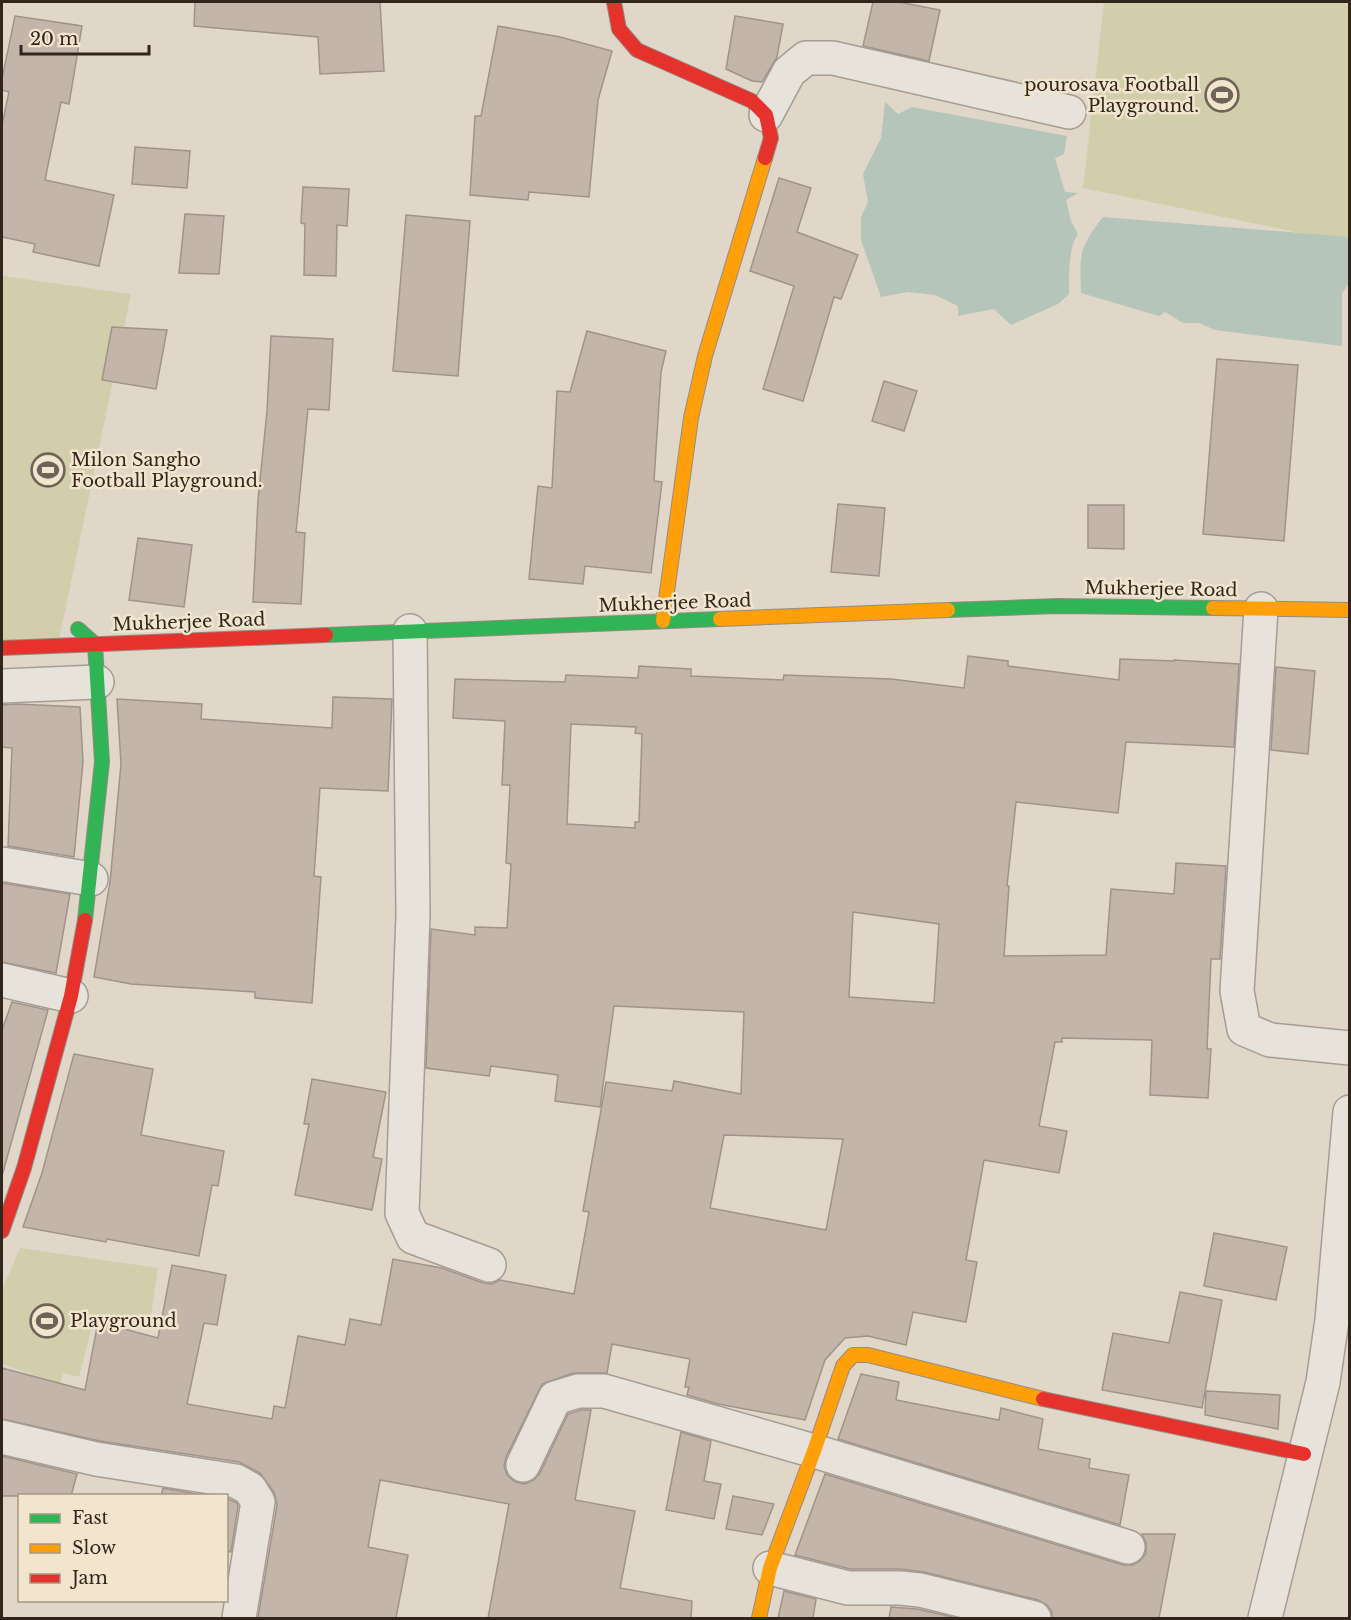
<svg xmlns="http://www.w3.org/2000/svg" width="1351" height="1620" font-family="'Libre Baskerville',serif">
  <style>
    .green { fill: #d2ceac }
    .water { fill: #b5c5b9 }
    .building { fill: #c4b5aa; stroke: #a09389; stroke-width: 1.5; fill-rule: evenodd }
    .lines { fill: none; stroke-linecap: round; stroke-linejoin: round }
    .street-casing { stroke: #a59d93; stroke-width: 36 }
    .fast-casing { stroke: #948c83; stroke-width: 16 }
    .slow-casing { stroke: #948c83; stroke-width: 16 }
    .jam-casing { stroke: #948c83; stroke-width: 16 }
    .street { stroke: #e8e3da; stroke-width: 33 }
    .fast { stroke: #30b455; stroke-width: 14 }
    .slow { stroke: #ff9f0a; stroke-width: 14 }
    .jam { stroke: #e5322d; stroke-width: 14 }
    .labels { text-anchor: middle; stroke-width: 5; stroke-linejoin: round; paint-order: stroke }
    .poi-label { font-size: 18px; fill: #32251c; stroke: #f2e5ce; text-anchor: start }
    .street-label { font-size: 18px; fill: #32251c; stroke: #f2e5ce }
  </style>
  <rect width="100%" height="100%" fill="#e0d7c9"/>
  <g class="green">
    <path d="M1104,2H1349V243L1083,188Z"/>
    <path d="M2,276L131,294L58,645L2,646Z"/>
    <path d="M20,1248L158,1268L149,1330L95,1314L79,1377L63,1373L60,1384L2,1364V1290Z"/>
  </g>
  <g class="water">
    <path d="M885,102L898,114L912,107L1067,136L1064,154L1055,158L1065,192L1078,193L1066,200L1071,221L1078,234C1068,247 1069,278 1069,294L1058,304L1011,325L994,309L958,316V306L935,295L908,292L881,297L861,240V217L868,202L863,174L881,138Z"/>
    <path d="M1103,217L1349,237V283L1342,293V346L1215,330L1199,323H1183L1165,312L1159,316L1081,293C1080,254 1078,249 1103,217Z"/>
  </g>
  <g class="building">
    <path d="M195,2H380L384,71L320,74L318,37L194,26Z"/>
    <path d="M873,2H899L940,10L929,61L863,46Z"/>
    <path d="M15,16L82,26L69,104L61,102L45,180L114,195L99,266L33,252L35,244L2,237V125L9,92L2,90V79Z"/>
    <path d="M735,16L783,24L777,57L762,82L752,81L726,69Z"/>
    <path d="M498,26L560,37L612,51L598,100L589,197L529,192L528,200L470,195L475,116H481Z"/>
    <path d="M135,147L190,151L187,188L132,184Z"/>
    <path d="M779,178L811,188L797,232L858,255L841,299L834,297L803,401L763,389L794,286L750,271Z"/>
    <path d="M303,187L349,189L347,226L337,225L336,276L304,275L305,224L301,223Z"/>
    <path d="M185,214L224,216L219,274L179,273Z"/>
    <path d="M406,215L470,221L458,376L393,371Z"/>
    <path d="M112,327L167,330L156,389L102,380Z"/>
    <path d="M587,331L666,351L661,372L654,481L662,482L651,573L585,566L583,584L529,579L538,486L552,488L557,391L570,392Z"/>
    <path d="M271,336L333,339L329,410L308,409L296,532L305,533L301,604L253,602L258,500L267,411Z"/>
    <path d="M1217,359L1298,365L1284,541L1203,534Z"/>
    <path d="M884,381L917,391L904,431L872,421Z"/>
    <path d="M838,504L885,508L879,576L831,572Z"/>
    <path d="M1088,505H1124V549L1088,548Z"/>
    <path d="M138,538L192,545L184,607L129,600Z"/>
    <path d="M968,656L1008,661V666L1119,680L1120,659L1174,661V660L1239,664L1234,747L1126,742L1118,813L1016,802L1007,886H1009L1004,956L1106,955L1111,889L1174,894L1176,863L1226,866L1220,959H1211L1207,1049H1211L1208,1098L1150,1095L1152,1040L1062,1038V1042H1055L1039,1126L1067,1131L1059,1173L984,1160L966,1260L977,1262L966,1322L913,1312L906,1345L868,1336L845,1338L825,1360L805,1420L718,1404L687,1395L689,1387H685L690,1359L612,1344L607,1373H573L542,1384L506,1457L504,1466L507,1475L515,1482L525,1484L534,1480L540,1473L568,1414L581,1410H591L575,1500L635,1511L620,1588L692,1601L691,1618H488L509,1504L380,1480L368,1547L408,1555L396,1618H258L277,1505L274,1492L260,1473L239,1462L100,1441L2,1419V1368L85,1390L98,1322L158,1338L172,1265L226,1275L217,1325L204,1323L187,1404L272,1419L274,1406L285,1408L298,1336L345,1345L350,1319L381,1325L393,1259L442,1268L483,1283L492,1284L500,1280L574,1294L589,1212L583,1211L606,1082L672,1091L674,1081L741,1094L744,1012L614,1006L600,1107L555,1101L558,1075L491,1066L489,1076L426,1068L431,929L475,935V927L507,928L511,864L506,863L510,785H502L505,721L453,718L455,679L565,682L566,675L638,678L639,666L691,669V676L783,680L784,675L891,679L964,688ZM571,724L636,727L635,733L642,734L639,822H635V828L567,824ZM853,912L939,924L934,1003L849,997ZM724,1135L843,1139L826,1230L710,1208Z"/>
    <path d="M1276,667L1315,671L1308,754L1271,750Z"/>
    <path d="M333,697L392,699L388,791L320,788L314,876L321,877L312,1003L255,998V992L131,984L94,977L110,882L121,764L117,699L202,704L201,719L332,728Z"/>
    <path d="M17,704L80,707L83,762L74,857L8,846L12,748L2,747V705Z"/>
    <path d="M2,883L70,894L56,973L2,962Z"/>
    <path d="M12,1002L48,1010L2,1176V1030Z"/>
    <path d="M74,1054L153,1069L141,1135L224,1151L218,1186L212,1185L199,1256L107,1239L106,1242L23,1227L42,1173Z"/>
    <path d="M312,1079L386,1092L373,1157L382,1159L372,1210L295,1195L309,1124H304Z"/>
    <path d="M1214,1233L1287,1247L1276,1300L1204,1286Z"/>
    <path d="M1180,1292L1222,1300L1202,1408L1102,1390L1113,1333L1169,1343Z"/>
    <path d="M861,1374L899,1382L896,1400L999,1420L1001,1408L1043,1419L1038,1449L1090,1459L1089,1468L1129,1475L1120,1525L838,1439Z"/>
    <path d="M1206,1391L1280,1395L1278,1429L1205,1415Z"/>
    <path d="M681,1432L711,1441L704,1481L721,1484L714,1519L666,1510Z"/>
    <path d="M2,1456L77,1474L71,1496H2Z"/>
    <path d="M825,1474L1123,1565H1133L1140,1561L1146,1553V1543L1142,1534H1175L1159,1618H1052V1612L1047,1605L1038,1600L924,1572L900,1569H850L795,1555Z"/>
    <path d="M163,1488L207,1496H161Z"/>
    <path d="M733,1496L774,1504L762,1535L726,1529Z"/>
    <path d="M226,1498L237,1503L238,1506L231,1552L226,1551Z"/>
    <path d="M784,1591L816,1599L813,1618H778Z"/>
    <path d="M891,1607L917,1609L957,1618H889Z"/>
  </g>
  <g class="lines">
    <defs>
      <g id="street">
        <path d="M766,115L789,72L806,58H833L1069,112"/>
        <path d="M1261,609L1237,991L1244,1029L1270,1040L1350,1048"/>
        <path d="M410,631L413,915L402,1213L413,1237L489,1265"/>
        <path d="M2,686L97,682"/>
        <path d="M2,864L91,879"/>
        <path d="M2,980L71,996"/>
        <path d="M2,1437L96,1459L236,1481L250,1489L258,1502L239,1618"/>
        <path d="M523,1465L555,1398L578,1391H604L814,1451L1128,1547"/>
        <path d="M770,1568L848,1588H900L920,1590L1034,1618"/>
        <path d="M1265,1618L1323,1382L1332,1320L1350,1112"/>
      </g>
      <g id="fast">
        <path d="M948,610L1058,606L1213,608"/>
        <path d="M78,629L95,644L102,762L85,920"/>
        <path d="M326,635L720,619"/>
      </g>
      <g id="slow">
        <path d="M1213,608L1350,610"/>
        <path d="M720,619L948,610"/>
        <path d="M663,621L691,418L705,356L765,158"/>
        <path d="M759,1618L770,1568L814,1451L843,1366L853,1355H868L1043,1399"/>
      </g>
      <g id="jam">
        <path d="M614,2L619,29L637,50L752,101L766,115L771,138L765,158"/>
        <path d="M2,648L326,635"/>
        <path d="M2,1231L24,1168L71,996L85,920"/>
        <path d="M1043,1399L1304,1454"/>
      </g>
    </defs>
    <use href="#street" class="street-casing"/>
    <use href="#fast" class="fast-casing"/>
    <use href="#slow" class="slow-casing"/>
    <use href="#jam" class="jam-casing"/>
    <use href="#street" class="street"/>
    <use href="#fast" class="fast"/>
    <use href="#slow" class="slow"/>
    <use href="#jam" class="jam"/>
  </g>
  <defs>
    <symbol id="stadium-ring" viewBox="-11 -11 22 22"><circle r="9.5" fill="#f2e5ce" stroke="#6f6359" stroke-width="1.5"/><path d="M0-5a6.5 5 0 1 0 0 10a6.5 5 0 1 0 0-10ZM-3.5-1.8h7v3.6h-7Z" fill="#6f6359"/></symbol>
  </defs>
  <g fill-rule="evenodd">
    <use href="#stadium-ring" x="1203" y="76" width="38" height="38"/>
    <use href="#stadium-ring" x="29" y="451" width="38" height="38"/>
    <use href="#stadium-ring" x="28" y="1302" width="38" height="38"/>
  </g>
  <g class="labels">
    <g class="poi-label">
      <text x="1199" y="91" text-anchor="end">pourosava Football<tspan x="1199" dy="21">Playground.</tspan></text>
      <text x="71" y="466">Milon Sangho<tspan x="71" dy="21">Football Playground.</tspan></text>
      <text x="70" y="1327">Playground</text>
    </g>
    <g class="street-label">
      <text transform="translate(1161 589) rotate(1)" y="6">Mukherjee Road</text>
      <text transform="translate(675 603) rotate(-2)" y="6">Mukherjee Road</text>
      <text transform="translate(189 622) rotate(-2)" y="6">Mukherjee Road</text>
    </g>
  </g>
  <rect width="1351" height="1620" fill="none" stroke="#32251c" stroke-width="6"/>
  <rect x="18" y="1494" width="210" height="108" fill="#f2e5ce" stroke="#a59887" stroke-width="1.5"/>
  <rect x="30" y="1514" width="30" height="9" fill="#30b455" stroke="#a59887" stroke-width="1.5"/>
  <text x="72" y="1524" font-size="18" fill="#32251c">Fast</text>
  <rect x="30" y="1544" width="30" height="9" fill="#ff9f0a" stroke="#a59887" stroke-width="1.5"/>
  <text x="72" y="1554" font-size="18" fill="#32251c">Slow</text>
  <rect x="30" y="1574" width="30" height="9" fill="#e5322d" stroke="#a59887" stroke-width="1.5"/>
  <text x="72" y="1584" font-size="18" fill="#32251c">Jam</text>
  <path d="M21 45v9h128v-9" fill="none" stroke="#32251c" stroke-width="3"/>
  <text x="30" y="45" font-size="18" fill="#32251c" stroke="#f2e5ce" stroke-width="4.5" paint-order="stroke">20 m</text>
</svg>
